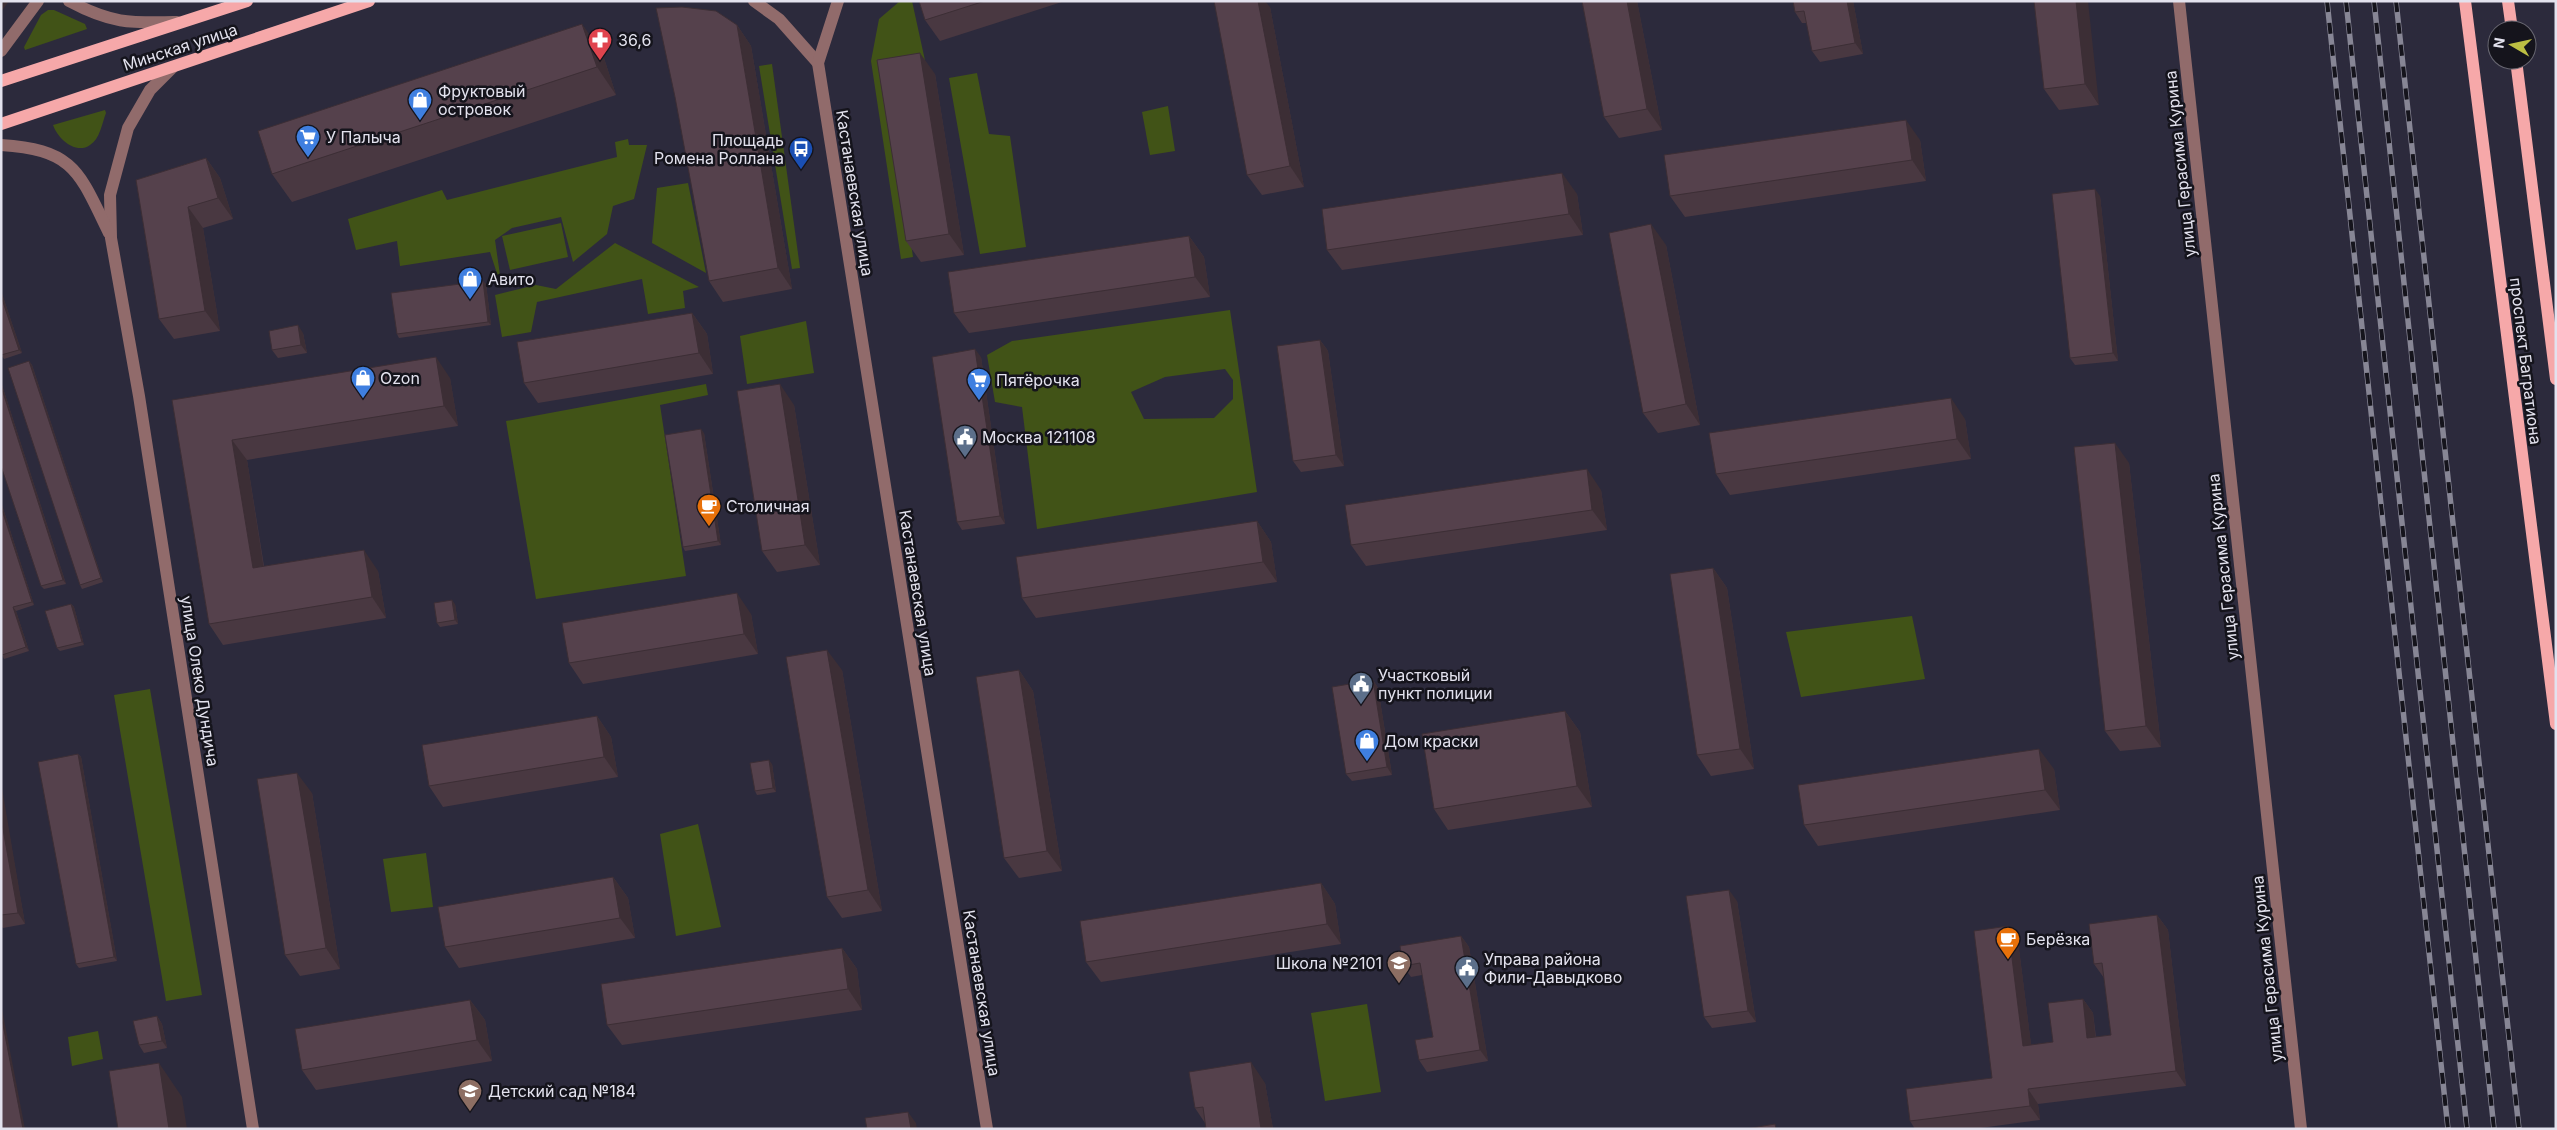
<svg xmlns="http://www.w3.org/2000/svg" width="2557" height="1130" font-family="Inter,sans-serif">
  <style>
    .green { fill: #415317; fill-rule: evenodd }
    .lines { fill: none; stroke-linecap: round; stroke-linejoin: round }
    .minor { stroke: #916b6b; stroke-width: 12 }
    .major { stroke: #f6a8a9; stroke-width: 12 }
    .rail-casing { stroke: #878695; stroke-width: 5.5 }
    .rail { stroke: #15141c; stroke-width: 4; stroke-dasharray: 11; stroke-linecap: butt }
    .wall { fill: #493841 }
    .shaded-wall { fill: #3c2e35 }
    .building { fill: #55414c; stroke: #3c2e35 }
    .labels { text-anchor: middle; stroke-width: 5; stroke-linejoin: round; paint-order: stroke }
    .poi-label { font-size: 16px; fill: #e3e2ee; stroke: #15141c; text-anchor: start }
    .street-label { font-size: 16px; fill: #e3e2ee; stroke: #15141c }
  </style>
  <rect width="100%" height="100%" fill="#2c2a3c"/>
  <g class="green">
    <path d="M900,1H912L926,65L887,76L913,257L901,259L871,61L879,19Z"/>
    <path d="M48,10H54L85,24L87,29L25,50L24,47L41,15Z"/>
    <path d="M772,64L800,268L792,269L759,66Z"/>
    <path d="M977,73L989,134L1010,136L1026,247L980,254L949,78Z"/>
    <path d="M1168,106L1175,151L1150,155L1142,112Z"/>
    <path d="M105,110L106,113C102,123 100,139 90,145C76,155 58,139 53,125Z"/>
    <path d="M628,139L629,145H647L634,199L613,206L607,234L573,262L561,217L512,228L495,240L502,289L490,252L400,266L397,241L356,250L348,219L442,190L447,200L617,157L615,142Z"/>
    <path d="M688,183L706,273L652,243L657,188Z"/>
    <path d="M561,223L568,257L510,270L502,236Z"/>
    <path d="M615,243L699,287L683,291L685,308L648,314L642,279L537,302L531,332L502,337L495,295L536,285L556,289Z"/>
    <path d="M1230,310L1257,492L1037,529L1022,407L995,402L987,355L1012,341ZM1225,369L1233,380V399L1214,418L1144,419L1131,392L1165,377Z"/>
    <path d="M806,321L814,373L747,384L740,336Z"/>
    <path d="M706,384L708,395L660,405L686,576L536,599L506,421Z"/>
    <path d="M1912,616L1925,679L1801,697L1786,632Z"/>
    <path d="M150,689L202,995L166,1001L114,695Z"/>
    <path d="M698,824L721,927L676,936L660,834Z"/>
    <path d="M426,853L433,907L391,912L383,859Z"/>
    <path d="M1367,1004L1381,1092L1325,1101L1311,1013Z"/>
    <path d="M98,1031L103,1059L72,1066L68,1037Z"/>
  </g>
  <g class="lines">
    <g class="minor">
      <path d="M69,1C112,24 130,23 177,22"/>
      <path d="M754,1L779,19L818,63"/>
      <path d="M838,1L818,63L987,1129"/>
      <path d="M2179,1L2301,1129"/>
      <path d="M1,51L38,1"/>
      <path d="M173,67L150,90L128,128L110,195L111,238L139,396L253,1129"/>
      <path d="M1,145C75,150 79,172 109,233"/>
    </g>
    <g class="major">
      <path d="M2465,1L2556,724"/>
      <path d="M2508,1L2512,30"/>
      <path d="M2516,60L2556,379"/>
      <path d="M1,81L247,1"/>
      <path d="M1,124L369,1"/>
    </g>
    <defs>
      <g id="rail">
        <path d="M2327,1L2448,1129"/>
        <path d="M2346,1L2467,1129"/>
        <path d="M2374,1L2494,1129"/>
        <path d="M2396,1L2519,1129"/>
      </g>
    </defs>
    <use href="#rail" class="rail-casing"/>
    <use href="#rail" class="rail"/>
  </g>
  <g class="wall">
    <path d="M919,1H1065L940,41L925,20Z"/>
    <path d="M1582,1H1637L1662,130L1619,138L1604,117Z"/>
    <path d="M1853,1L1863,54L1820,62L1812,51L1807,23H1802L1795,12Z"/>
    <path d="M2034,1L2099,105L2059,110L2044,89Z"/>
    <path d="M1270,7L1304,187L1262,195L1247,175Z"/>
    <path d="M737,25L751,46L792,289L723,302L709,281Z"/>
    <path d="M602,52L616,95L292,202L272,174Z"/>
    <path d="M935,74L964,255L921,262L906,241Z"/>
    <path d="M1920,140L1926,181L1685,217L1670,196Z"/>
    <path d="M206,158L220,178L233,219L203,228L220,331L174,339L159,319L136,180Z"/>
    <path d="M1577,194L1583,235L1342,270L1327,250Z"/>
    <path d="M2100,196L2118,361L2075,365L2070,358Z"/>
    <path d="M1189,236L1204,257L1210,297L969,333L954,313Z"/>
    <path d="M1666,245L1700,425L1658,433L1643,413Z"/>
    <path d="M486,284L491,325L399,338L397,334Z"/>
    <path d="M1,291L22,353L4,359L1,355Z"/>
    <path d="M692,313L707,334L713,374L538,403L524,383Z"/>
    <path d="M303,333L307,353L278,358L272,350Z"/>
    <path d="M1320,340L1328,351L1344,466L1301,472L1293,461Z"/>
    <path d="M981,357L1005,524L962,530L957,522Z"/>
    <path d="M29,361L32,365L103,582L82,589L80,585Z"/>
    <path d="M450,378L458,426L247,460L264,566L378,571L386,618L223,645L209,624L172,400Z"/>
    <path d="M1,382L66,584L44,589L41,586L1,466Z"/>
    <path d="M794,405L820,565L777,572L762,551Z"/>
    <path d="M1965,419L1971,459L1730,495L1716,474Z"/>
    <path d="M704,433L721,545L685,551L683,547Z"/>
    <path d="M2129,463L2161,747L2120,751L2105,731Z"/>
    <path d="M1601,490L1607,530L1366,566L1351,545Z"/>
    <path d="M1,502L34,605L16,611L29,651L4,659L1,653Z"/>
    <path d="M1257,521L1271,542L1277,582L1036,618L1022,598Z"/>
    <path d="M1713,568L1727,588L1754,769L1711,776L1697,755Z"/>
    <path d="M71,604L74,607L84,645L60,651L57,648Z"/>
    <path d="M455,604L458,624L440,627L437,623Z"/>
    <path d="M751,614L758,654L583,684L569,663Z"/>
    <path d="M842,670L882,911L842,918L827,897Z"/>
    <path d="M1019,670L1033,691L1062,871L1019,878L1004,858Z"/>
    <path d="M1373,680L1378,688L1392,775L1352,781L1346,774Z"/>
    <path d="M1565,711L1580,732L1592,807L1448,830L1434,809Z"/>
    <path d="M597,716L611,737L618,777L443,807L429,786Z"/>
    <path d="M78,754L81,757L117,961L79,968L76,964Z"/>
    <path d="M772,764L776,792L757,795L755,791Z"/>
    <path d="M2054,769L2060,810L1818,846L1804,825Z"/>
    <path d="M1,787L25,924L3,928L1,926Z"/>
    <path d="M312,793L340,969L300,976L285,955Z"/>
    <path d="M613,877L628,898L635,938L459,968L445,947Z"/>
    <path d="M1321,883L1335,904L1341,944L1101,982L1086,962Z"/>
    <path d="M1737,901L1756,1022L1712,1028L1704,1017Z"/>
    <path d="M2157,915L2168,930L2186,1086L2038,1104L2040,1120L1973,1129H1915L1910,1121L1992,1078L2008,926L2018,941L2031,1045L2053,1042L2083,999L2093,1013L2096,1037L2111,1035L2104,978L2094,964Z"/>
    <path d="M1461,936L1469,947L1488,1061L1427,1072L1419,1060L1433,1037L1422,975L1411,977L1403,966Z"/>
    <path d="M842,948L857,969L862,1010L622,1045L607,1025Z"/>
    <path d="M470,1000L485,1020L492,1061L316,1090L302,1070Z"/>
    <path d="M157,1016L162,1024L167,1048L144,1053L139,1045Z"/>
    <path d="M1265,1083L1273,1129H1206L1205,1123L1195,1108Z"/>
  </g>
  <g class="shaded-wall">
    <path d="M3,1H9L1,12V4Z"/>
    <path d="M1258,1H1265L1270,7L1304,187L1290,166Z"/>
    <path d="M1627,1H1637L1662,130L1647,109Z"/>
    <path d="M1847,1H1853L1863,54L1855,43Z"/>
    <path d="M2076,1H2088L2099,105L2085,84Z"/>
    <path d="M582,24L602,52L616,95L597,67Z"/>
    <path d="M737,25L751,46L792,289L778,268Z"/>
    <path d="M920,53L935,74L964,255L949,234Z"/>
    <path d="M1906,120L1920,140L1926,181L1912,160Z"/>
    <path d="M206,158L220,178L233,219L218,198Z"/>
    <path d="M1562,173L1577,194L1583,235L1569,214Z"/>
    <path d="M2095,189L2100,196L2118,361L2113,353Z"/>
    <path d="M188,207L203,228L220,331L205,311Z"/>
    <path d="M1651,224L1666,245L1700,425L1686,404Z"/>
    <path d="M1189,236L1204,257L1210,297L1195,277Z"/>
    <path d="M483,281L486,284L491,325L488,322Z"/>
    <path d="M1,291L22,353L19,350L1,296Z"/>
    <path d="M692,313L707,334L713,374L699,353Z"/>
    <path d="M298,325L303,333L307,353L301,345Z"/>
    <path d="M1320,340L1328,351L1344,466L1336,455Z"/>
    <path d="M975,349L981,357L1005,524L1000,516Z"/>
    <path d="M436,357L450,378L458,426L444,406Z"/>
    <path d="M29,361L32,365L103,582L101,578Z"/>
    <path d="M1,382L66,584L63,580L1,386Z"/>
    <path d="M780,384L794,405L820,565L805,545Z"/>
    <path d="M1951,398L1965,419L1971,459L1957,439Z"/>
    <path d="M701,429L704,433L721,545L718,541Z"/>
    <path d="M232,440L247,460L267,589L253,568Z"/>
    <path d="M2115,443L2129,463L2161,747L2146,726Z"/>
    <path d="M1587,469L1601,490L1607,530L1592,510Z"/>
    <path d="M1,502L34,605L32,602L1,507Z"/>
    <path d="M1257,521L1271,542L1277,582L1263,562Z"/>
    <path d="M364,550L378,571L386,618L372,597Z"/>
    <path d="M1713,568L1727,588L1754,769L1740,749Z"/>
    <path d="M737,593L751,614L758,654L744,634Z"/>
    <path d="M452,600L455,604L458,624L455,620Z"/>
    <path d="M71,604L74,607L84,645L82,642Z"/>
    <path d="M13,607L16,611L29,651L26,647Z"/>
    <path d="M827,650L842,670L882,911L868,890Z"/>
    <path d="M1019,670L1033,691L1062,871L1047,851Z"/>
    <path d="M1373,680L1378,688L1392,775L1387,767Z"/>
    <path d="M1565,711L1580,732L1592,807L1577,786Z"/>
    <path d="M597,716L611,737L618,777L604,757Z"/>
    <path d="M2039,749L2054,769L2060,810L2045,790Z"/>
    <path d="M78,754L81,757L117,961L114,957Z"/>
    <path d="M769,760L772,764L776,792L773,788Z"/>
    <path d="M297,773L312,793L340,969L326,948Z"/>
    <path d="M1,787L2,788L25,924L18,913L1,818Z"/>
    <path d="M613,877L628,898L635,938L620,918Z"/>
    <path d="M1321,883L1335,904L1341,944L1327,924Z"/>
    <path d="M1729,890L1737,901L1756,1022L1748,1011Z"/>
    <path d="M2157,915L2168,930L2186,1086L2176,1071Z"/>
    <path d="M2008,926L2018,941L2033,1060L2023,1046Z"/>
    <path d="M1461,936L1469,947L1488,1061L1480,1050Z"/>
    <path d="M842,948L857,969L862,1010L848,989Z"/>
    <path d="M2083,999L2093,1013L2097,1052L2087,1038Z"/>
    <path d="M470,1000L485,1020L492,1061L477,1040Z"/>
    <path d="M1,1004L25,1129H23L1,1014Z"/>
    <path d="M157,1016L162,1024L167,1048L162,1041Z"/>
    <path d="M1251,1062L1265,1083L1273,1129H1261Z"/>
    <path d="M159,1063L182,1097L187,1129H169Z"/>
    <path d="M2028,1089L2038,1104L2040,1120L2030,1106Z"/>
    <path d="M908,1112L916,1123L917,1129H911Z"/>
  </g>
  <g class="building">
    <path d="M919,1H985L925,20Z"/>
    <path d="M1214,1H1258L1290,166L1247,175Z"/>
    <path d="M1582,1H1627L1647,109L1604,117Z"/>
    <path d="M1793,1H1847L1855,43L1812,51L1804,11L1795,12Z"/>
    <path d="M2034,1H2076L2085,84L2044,89Z"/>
    <path d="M682,7L716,11L737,25L778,268L709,281L675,97L656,8Z"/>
    <path d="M582,24L597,67L272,174L258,131Z"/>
    <path d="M920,53L949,234L906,241L877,60Z"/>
    <path d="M1906,120L1912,160L1670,196L1664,155Z"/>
    <path d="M206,158L218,198L188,207L205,311L159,319L136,180Z"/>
    <path d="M1562,173L1569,214L1327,250L1322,209Z"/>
    <path d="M2095,189L2113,353L2070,358L2052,194Z"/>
    <path d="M1651,224L1686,404L1643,413L1609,233Z"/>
    <path d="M1189,236L1195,277L954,313L948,272Z"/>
    <path d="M483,281L488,322L397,334L391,293Z"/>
    <path d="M1,296L19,350L1,355Z"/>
    <path d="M692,313L699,353L524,383L517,342Z"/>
    <path d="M298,325L301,345L272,350L269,331Z"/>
    <path d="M1320,340L1336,455L1293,461L1277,346Z"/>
    <path d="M975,349L1000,516L957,522L932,357Z"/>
    <path d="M436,357L444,406L232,440L253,568L364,550L372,597L209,624L172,400Z"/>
    <path d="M29,361L101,578L80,585L8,368Z"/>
    <path d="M780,384L805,545L762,551L737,391Z"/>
    <path d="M1,386L63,580L41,586L1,466Z"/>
    <path d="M1951,398L1957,439L1716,474L1709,433Z"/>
    <path d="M701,429L718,541L683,547L665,435Z"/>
    <path d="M2115,443L2146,726L2105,731L2074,447Z"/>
    <path d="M1587,469L1592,510L1351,545L1345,505Z"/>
    <path d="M1,507L32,602L13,607L26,647L2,655Z"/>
    <path d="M1257,521L1263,562L1022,598L1016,557Z"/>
    <path d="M1713,568L1740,749L1697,755L1670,574Z"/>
    <path d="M737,593L744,634L569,663L562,623Z"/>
    <path d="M452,600L455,620L437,623L434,603Z"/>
    <path d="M71,604L82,642L57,648L45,611Z"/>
    <path d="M827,650L868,890L827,897L786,657Z"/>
    <path d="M1019,670L1047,851L1004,858L976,677Z"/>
    <path d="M1373,680L1387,767L1346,774L1332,687Z"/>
    <path d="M1565,711L1577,786L1434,809L1422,734Z"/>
    <path d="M597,716L604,757L429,786L422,745Z"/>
    <path d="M2039,749L2045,790L1804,825L1798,785Z"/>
    <path d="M78,754L114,957L76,964L38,762Z"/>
    <path d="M769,760L773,788L755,791L750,763Z"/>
    <path d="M297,773L326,948L285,955L257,779Z"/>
    <path d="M1,818L18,913L1,915Z"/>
    <path d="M613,877L620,918L445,947L438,907Z"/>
    <path d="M1321,883L1327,924L1086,962L1080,921Z"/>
    <path d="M1729,890L1748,1011L1704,1017L1686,896Z"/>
    <path d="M2157,915L2176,1071L2028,1089L2030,1106L1910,1121L1906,1089L1992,1078L1974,931L2008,926L2023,1046L2053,1042L2048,1003L2083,999L2087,1038L2111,1035L2102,963L2094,964L2089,924Z"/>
    <path d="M1461,936L1480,1050L1419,1060L1415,1040L1433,1037L1420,963L1403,966L1400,946Z"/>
    <path d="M842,948L848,989L607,1025L601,984Z"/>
    <path d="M470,1000L477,1040L302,1070L295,1029Z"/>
    <path d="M1,1014L23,1129H1Z"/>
    <path d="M157,1016L162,1041L139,1045L133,1021Z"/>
    <path d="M1251,1062L1261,1129H1206L1203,1107L1195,1108L1189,1072Z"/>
    <path d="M159,1063L169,1129H118L109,1071Z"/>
    <path d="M908,1112L911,1129H867L865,1118Z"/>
    <path d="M1775,1124L1776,1129H1746Z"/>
  </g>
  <defs>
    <symbol id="pharmacy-pin" viewBox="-11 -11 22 30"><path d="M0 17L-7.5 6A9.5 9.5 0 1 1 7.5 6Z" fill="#e0444e" stroke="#15141c"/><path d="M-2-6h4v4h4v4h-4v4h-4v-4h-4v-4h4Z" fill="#fff"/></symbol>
    <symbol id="shop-pin" viewBox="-11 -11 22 30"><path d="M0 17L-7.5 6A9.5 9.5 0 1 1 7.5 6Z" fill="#3f7fe0" stroke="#15141c"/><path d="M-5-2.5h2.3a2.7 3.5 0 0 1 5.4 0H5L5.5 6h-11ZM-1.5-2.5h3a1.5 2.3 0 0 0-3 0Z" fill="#fff"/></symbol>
    <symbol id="supermarket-pin" viewBox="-11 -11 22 30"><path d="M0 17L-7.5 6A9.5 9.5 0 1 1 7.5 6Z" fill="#3f7fe0" stroke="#15141c"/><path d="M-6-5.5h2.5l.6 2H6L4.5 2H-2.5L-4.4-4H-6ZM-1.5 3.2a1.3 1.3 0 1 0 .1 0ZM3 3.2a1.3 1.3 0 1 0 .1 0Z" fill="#fff"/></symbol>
    <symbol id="bus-pin" viewBox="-11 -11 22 30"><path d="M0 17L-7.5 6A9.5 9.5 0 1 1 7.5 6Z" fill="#1a4fb4" stroke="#15141c"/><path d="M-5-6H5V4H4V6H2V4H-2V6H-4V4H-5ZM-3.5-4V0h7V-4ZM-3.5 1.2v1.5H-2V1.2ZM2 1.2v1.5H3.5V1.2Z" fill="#fff"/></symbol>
    <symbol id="civic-pin" viewBox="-11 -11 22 30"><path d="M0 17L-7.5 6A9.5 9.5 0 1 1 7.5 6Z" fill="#5c6f8a" stroke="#15141c"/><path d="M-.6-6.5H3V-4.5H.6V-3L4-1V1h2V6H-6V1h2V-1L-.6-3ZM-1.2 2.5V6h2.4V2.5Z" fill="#fff"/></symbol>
    <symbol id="cafe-pin" viewBox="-11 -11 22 30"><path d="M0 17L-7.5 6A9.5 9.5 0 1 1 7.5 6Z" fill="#e8710a" stroke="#15141c"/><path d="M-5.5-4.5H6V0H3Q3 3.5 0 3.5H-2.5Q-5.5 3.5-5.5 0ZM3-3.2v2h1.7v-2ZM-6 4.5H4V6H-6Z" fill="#fff"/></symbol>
    <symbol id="school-pin" viewBox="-11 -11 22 30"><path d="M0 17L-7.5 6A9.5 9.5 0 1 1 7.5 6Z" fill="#8d6e63" stroke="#15141c"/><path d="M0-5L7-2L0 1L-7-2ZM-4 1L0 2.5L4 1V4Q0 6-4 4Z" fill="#fff"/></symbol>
  </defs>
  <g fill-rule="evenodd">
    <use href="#pharmacy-pin" x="586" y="26" width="28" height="38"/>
    <use href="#shop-pin" x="406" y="86" width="28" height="38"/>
    <use href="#supermarket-pin" x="294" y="123" width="28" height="38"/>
    <use href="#bus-pin" x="787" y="135" width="28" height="38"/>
    <use href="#shop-pin" x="456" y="265" width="28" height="38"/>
    <use href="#shop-pin" x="349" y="364" width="28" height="38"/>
    <use href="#supermarket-pin" x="965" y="366" width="28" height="38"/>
    <use href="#civic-pin" x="951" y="423" width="28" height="38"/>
    <use href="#cafe-pin" x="695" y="492" width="28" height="38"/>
    <use href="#civic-pin" x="1347" y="670" width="28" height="38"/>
    <use href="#shop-pin" x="1353" y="727" width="28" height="38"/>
    <use href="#cafe-pin" x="1994" y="925" width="28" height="38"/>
    <use href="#school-pin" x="1385" y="949" width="28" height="38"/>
    <use href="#civic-pin" x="1453" y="954" width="28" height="38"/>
    <use href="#school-pin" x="456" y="1077" width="28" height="38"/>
  </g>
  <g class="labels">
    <g class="poi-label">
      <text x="618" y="46">36,6</text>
      <text x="438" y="97">Фруктовый<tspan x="438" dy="18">островок</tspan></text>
      <text x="326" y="143">У Палыча</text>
      <text x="784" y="146" text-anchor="end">Площадь<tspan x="784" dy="18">Ромена Роллана</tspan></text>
      <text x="488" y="285">Авито</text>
      <text x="380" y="384">Ozon</text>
      <text x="996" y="386">Пятёрочка</text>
      <text x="982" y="443">Москва 121108</text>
      <text x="726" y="512">Столичная</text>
      <text x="1378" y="681">Участковый<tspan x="1378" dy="18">пункт полиции</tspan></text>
      <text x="1384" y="747">Дом краски</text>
      <text x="2026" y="945">Берёзка</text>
      <text x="1484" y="965">Управа района<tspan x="1484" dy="18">Фили-Давыдково</tspan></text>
      <text x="1382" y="969" text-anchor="end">Школа №2101</text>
      <text x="488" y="1097">Детский сад №184</text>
    </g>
    <g class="street-label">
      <text transform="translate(180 47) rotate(-18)" y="6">Минская улица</text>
      <text transform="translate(2180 164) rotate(-96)" y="6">улица Герасима Курина</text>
      <text transform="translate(855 193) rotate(81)" y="6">Кастанаевская улица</text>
      <text transform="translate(2526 361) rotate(83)" y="6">проспект Багратиона</text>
      <text transform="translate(2223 567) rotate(-96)" y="6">улица Герасима Курина</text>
      <text transform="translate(918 593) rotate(81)" y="6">Кастанаевская улица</text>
      <text transform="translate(200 681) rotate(81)" y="6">улица Олеко Дундича</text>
      <text transform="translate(2267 969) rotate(-96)" y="6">улица Герасима Курина</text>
      <text transform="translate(982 993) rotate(81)" y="6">Кастанаевская улица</text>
    </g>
  </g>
  <rect width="2557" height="1130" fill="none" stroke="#e3e2ee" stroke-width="5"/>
  <g transform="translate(2512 45) rotate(279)"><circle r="24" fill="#15141c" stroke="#676670"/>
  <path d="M0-4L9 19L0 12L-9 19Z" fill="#bdbf43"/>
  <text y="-8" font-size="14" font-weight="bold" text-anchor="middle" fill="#e3e2ee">N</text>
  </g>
</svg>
